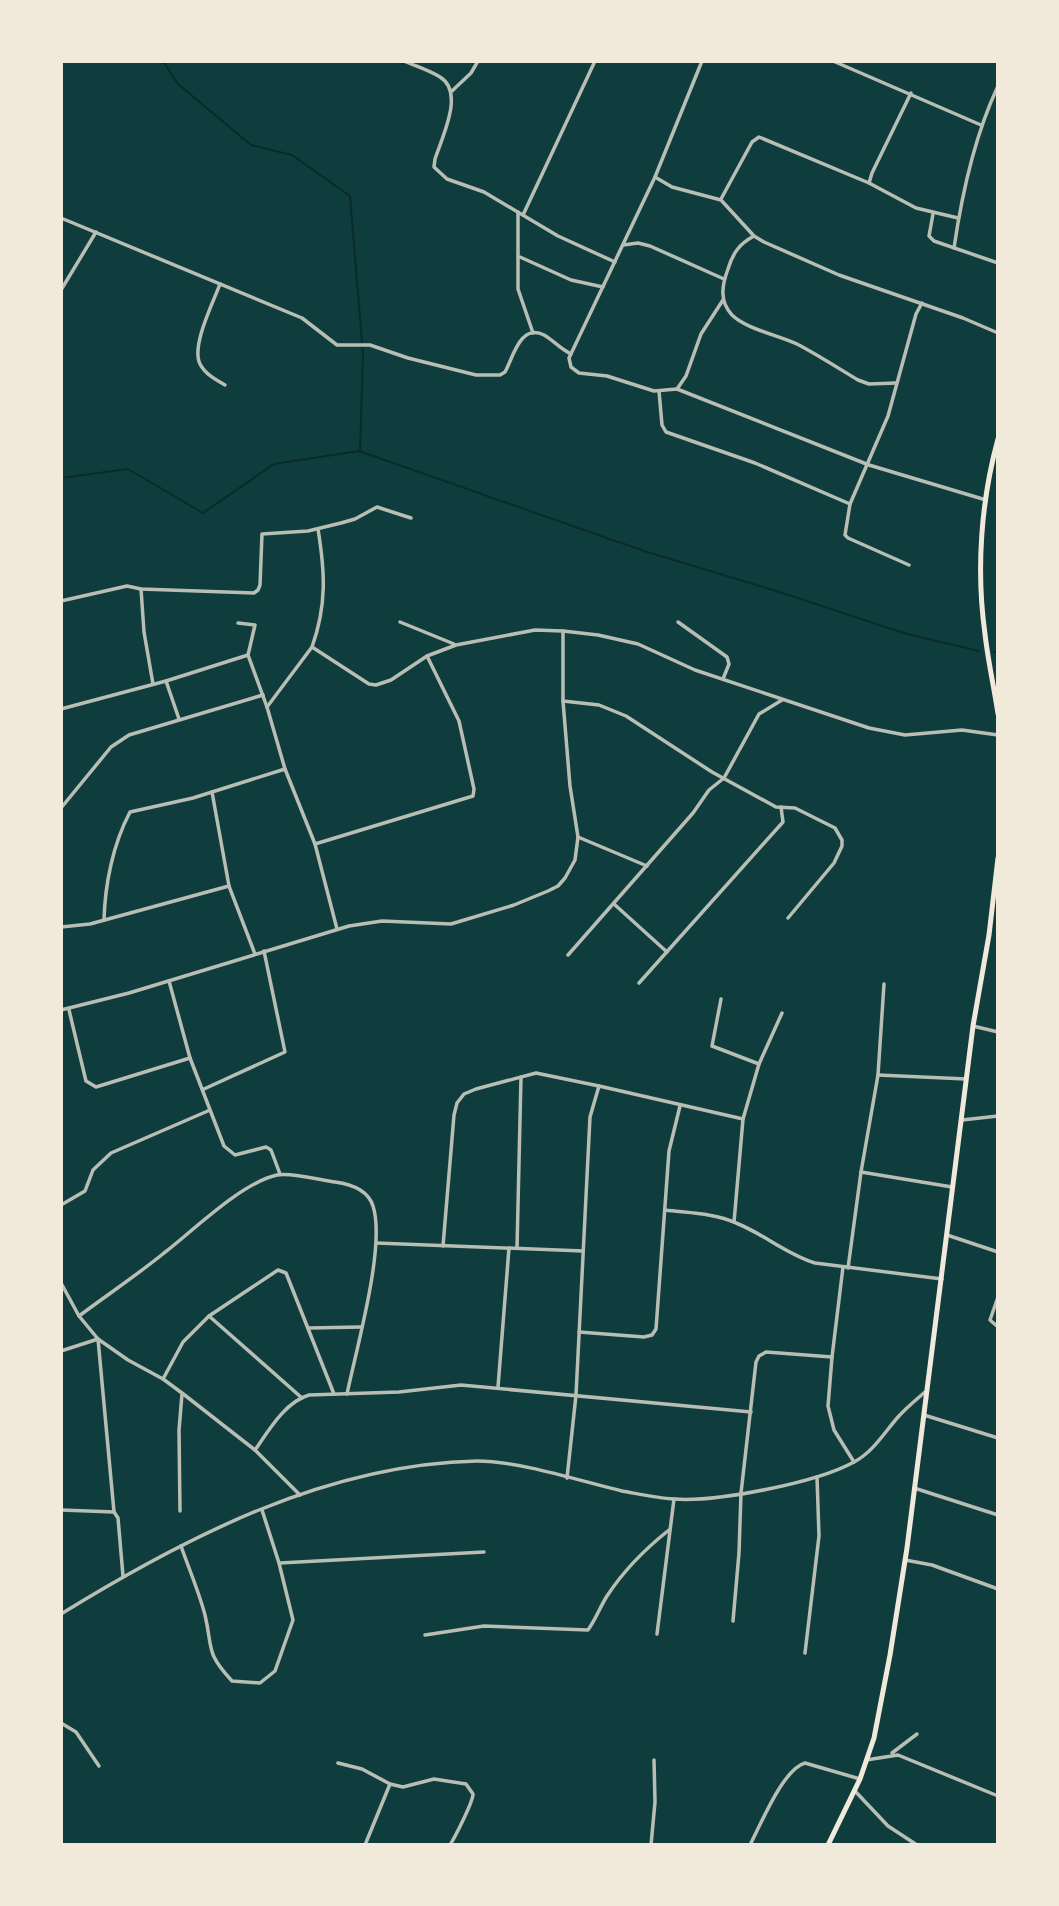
<svg xmlns="http://www.w3.org/2000/svg" width="1059" height="1906" font-family="'Exo 2',sans-serif">
  <style>
    .lines { fill: none; stroke-linecap: round; stroke-linejoin: round }
    .stream { stroke: #0a2a2b; stroke-width: 2 }
    .minor { stroke: #b8beb3; stroke-width: 3.5 }
    .secondary { stroke: #f1e9da; stroke-width: 5 }
  </style>
  <rect width="100%" height="100%" fill="#0f3d3e"/>
  <g class="lines">
    <g class="stream">
      <path d="M163,61L178,84L251,145L292,155L350,196L363,354L360,450"/>
      <path d="M61,478L128,469L203,513L274,464L359,451L644,551L773,590L907,634L979,651"/>
      <path d="M994,652L998,653"/>
    </g>
    <g class="minor">
      <path d="M404,61C415,66 429,70 440,77C465,92 442,137 435,159L434,167L447,179L484,192L558,236L615,262"/>
      <path d="M702,61L655,177L569,358L571,367L579,373L607,376L654,391L677,389L869,465L986,500"/>
      <path d="M833,61L981,125"/>
      <path d="M452,91L471,73L478,61"/>
      <path d="M911,93L872,173L869,183L916,208L958,218"/>
      <path d="M655,177L672,187L721,200L754,236L764,242L839,275L963,318L998,333"/>
      <path d="M721,199L752,142L759,137L869,183"/>
      <path d="M518,212V289L533,333"/>
      <path d="M933,214L929,236L934,241L998,263"/>
      <path d="M523,215L595,61"/>
      <path d="M61,218L302,318L337,345H370L408,358L476,375H500L505,372C513,358 520,323 544,335C553,340 559,348 571,354"/>
      <path d="M754,236C739,244 733,253 728,269C722,285 719,301 732,315C746,329 778,335 797,344C818,355 838,368 858,380L869,384L896,383"/>
      <path d="M623,245L638,243L650,246L724,279"/>
      <path d="M954,248C962,193 974,137 998,86"/>
      <path d="M520,257L571,280L603,287"/>
      <path d="M220,284C213,303 191,346 200,364C205,374 216,380 225,385"/>
      <path d="M61,290L96,232"/>
      <path d="M677,389L686,376L701,334L723,300"/>
      <path d="M659,391L662,425L666,432L755,463L850,504"/>
      <path d="M909,565L848,538L845,535L850,504L888,416L916,314L922,303"/>
      <path d="M141,589L144,632L153,684"/>
      <path d="M61,601L127,586L141,589L254,593L258,590L260,585L262,534L308,531L341,523L355,519L377,507L411,518"/>
      <path d="M400,622L454,644"/>
      <path d="M678,622L727,657L729,664L723,679"/>
      <path d="M238,623L255,625L248,655L267,707L285,769L315,844L337,929"/>
      <path d="M312,647C327,605 325,572 318,529"/>
      <path d="M166,681L179,719"/>
      <path d="M563,701L599,705L626,716L712,772L776,807L795,808L835,828L842,840V846L834,863L788,918"/>
      <path d="M267,707L312,647L369,684L376,685L391,680L427,656L456,645L535,630L563,631L598,635L638,644L695,670L869,728L905,735L962,730L998,735"/>
      <path d="M61,709L166,681L248,655"/>
      <path d="M212,792L229,886L255,954"/>
      <path d="M61,808L111,747L129,735L263,695"/>
      <path d="M578,837L647,866"/>
      <path d="M315,844L473,796L474,789L459,721L427,656"/>
      <path d="M614,904L667,952"/>
      <path d="M104,920C105,884 113,844 130,812L193,798L285,769"/>
      <path d="M61,927L90,924L229,886"/>
      <path d="M568,955L693,813L709,790L724,778L759,714L782,700"/>
      <path d="M169,981L190,1058L224,1146L235,1155L266,1147L271,1150L280,1174"/>
      <path d="M639,983L783,822L781,807"/>
      <path d="M721,999L712,1046L759,1064"/>
      <path d="M61,1010L129,993L349,926L382,921L451,924L514,905L548,891L558,886L565,878L575,860L578,837L570,786L563,701V631"/>
      <path d="M69,1010L86,1081L96,1087L190,1058"/>
      <path d="M973,1026L998,1032"/>
      <path d="M878,1075L966,1079"/>
      <path d="M204,1089L285,1052L264,951"/>
      <path d="M962,1120L998,1116"/>
      <path d="M861,1172L952,1187"/>
      <path d="M61,1205L85,1191L93,1170L111,1153L210,1110"/>
      <path d="M665,1210C688,1213 714,1213 736,1223C764,1234 786,1254 815,1263L942,1279"/>
      <path d="M734,1222L743,1119L759,1064L782,1013"/>
      <path d="M947,1235L998,1252"/>
      <path d="M376,1243L583,1251"/>
      <path d="M443,1246L454,1115L457,1103L464,1094L476,1089L536,1073L599,1086"/>
      <path d="M517,1248L521,1077"/>
      <path d="M843,1267L832,1357L828,1406L834,1430L854,1462"/>
      <path d="M848,1268L861,1172L878,1075L884,984"/>
      <path d="M61,1283L79,1316L98,1339L128,1360L163,1379L182,1393L255,1450L300,1495"/>
      <path d="M998,1297L990,1320L998,1327"/>
      <path d="M79,1316C107,1295 137,1275 164,1253C194,1230 241,1183 277,1175C291,1172 320,1180 335,1182C350,1184 368,1190 373,1206C386,1246 356,1350 347,1394"/>
      <path d="M209,1316L302,1398"/>
      <path d="M308,1328L361,1327"/>
      <path d="M579,1332L644,1337L652,1335L656,1329L669,1151L680,1106"/>
      <path d="M61,1351L98,1339L114,1512L118,1518L123,1576"/>
      <path d="M163,1379L183,1342L209,1316L278,1270L286,1273L334,1394"/>
      <path d="M498,1387L509,1248"/>
      <path d="M924,1415L998,1438"/>
      <path d="M255,1450C269,1430 285,1402 309,1395L399,1392L461,1385L751,1412"/>
      <path d="M567,1478L576,1395L590,1117L599,1086L743,1119"/>
      <path d="M914,1488L998,1515"/>
      <path d="M61,1510L114,1512"/>
      <path d="M180,1511L179,1430L182,1394"/>
      <path d="M181,1546C189,1569 199,1592 205,1615C213,1649 205,1652 232,1681L260,1683L275,1671L293,1620L279,1563L262,1510"/>
      <path d="M905,1560L932,1565L998,1589"/>
      <path d="M280,1563L484,1552"/>
      <path d="M61,1614C186,1537 327,1464 477,1461C519,1461 580,1481 622,1491C639,1494 657,1498 674,1499C717,1502 816,1483 854,1462C873,1452 884,1433 898,1417C906,1408 916,1400 925,1392"/>
      <path d="M733,1621L739,1553L741,1493L756,1362L759,1356L766,1352L832,1357"/>
      <path d="M657,1634L674,1499"/>
      <path d="M425,1635L484,1626L588,1630C596,1619 600,1607 607,1596C624,1570 645,1549 669,1530"/>
      <path d="M805,1653L819,1536L817,1477"/>
      <path d="M61,1723L76,1732L99,1766"/>
      <path d="M892,1753L917,1734"/>
      <path d="M866,1760L898,1755L998,1796"/>
      <path d="M338,1763L362,1769L390,1784L403,1787L434,1779L466,1784L473,1794C473,1802 455,1837 450,1845"/>
      <path d="M854,1790L888,1826L917,1845"/>
      <path d="M365,1845L390,1784"/>
      <path d="M651,1845L655,1802L654,1760"/>
      <path d="M750,1845C761,1824 783,1769 805,1763L860,1779"/>
    </g>
    <g class="secondary">
      <path d="M998,439C981,501 976,570 985,634C988,661 994,687 998,714"/>
      <path d="M828,1845L860,1779L874,1738L890,1655L907,1548L973,1026L989,935L998,858"/>
    </g>
  </g>
  <rect width="1059" height="1906" fill="none" stroke="#f1e9da" stroke-width="126"/>
</svg>
